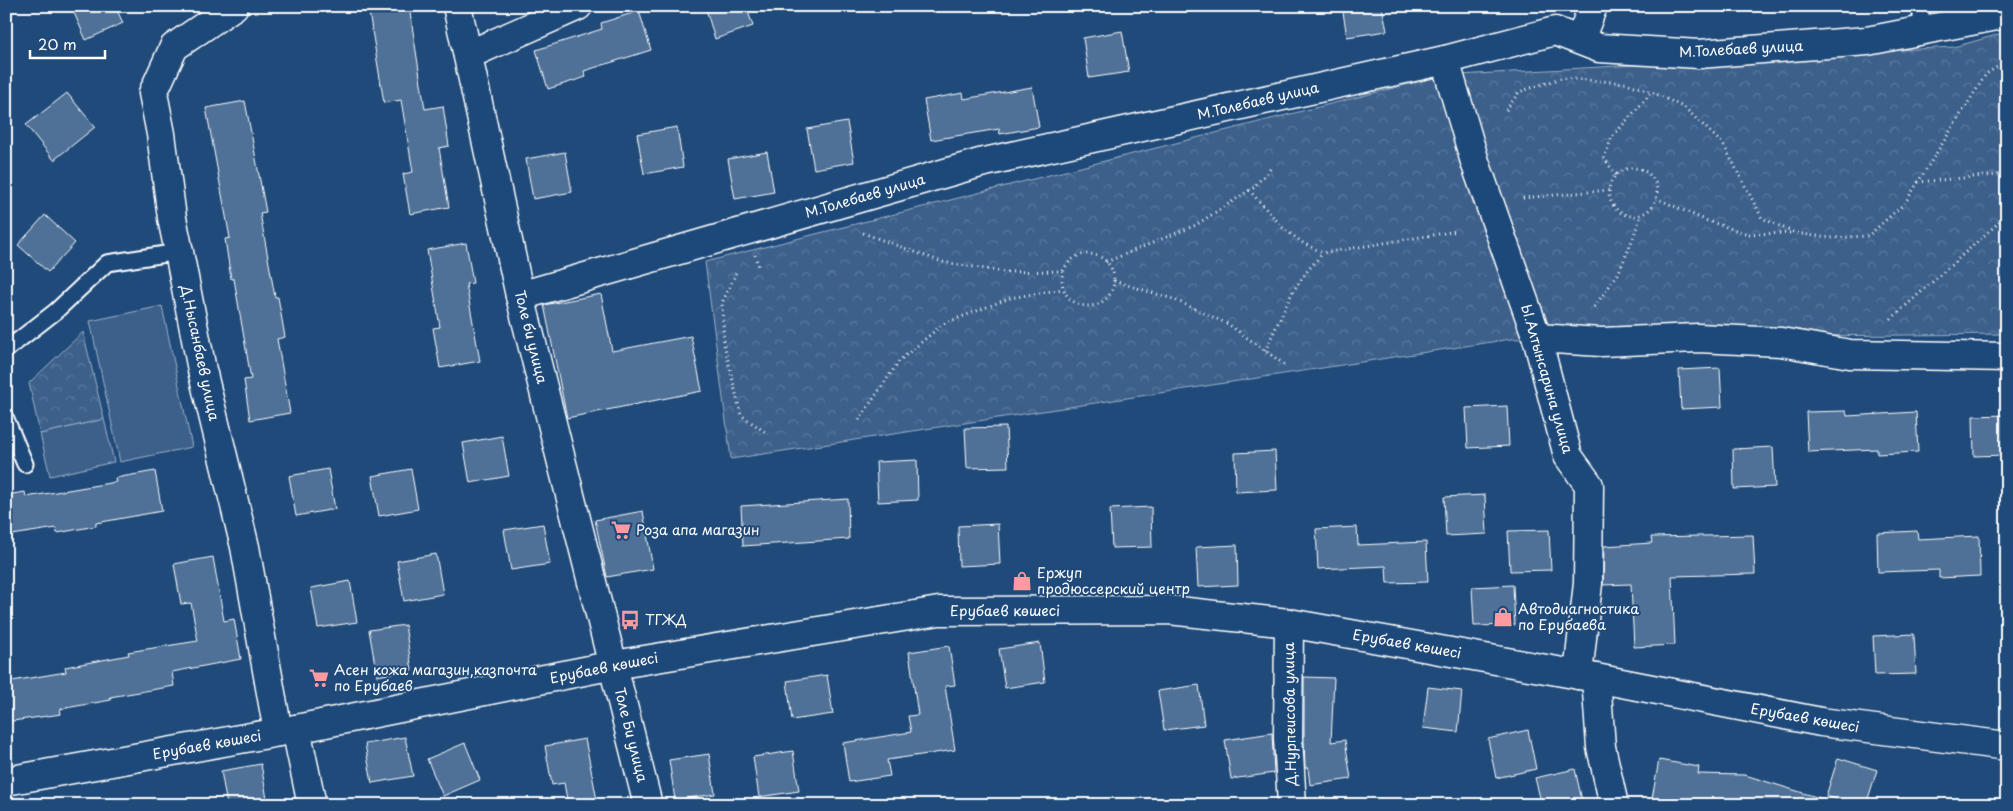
<svg xmlns="http://www.w3.org/2000/svg" width="2013" height="811" font-family="'Playpen Sans',sans-serif">
  <style>
    .grass { fill: #3c618b; stroke: #9eb0c5 }
    .forest { fill: url(#forest-crowns); stroke: #9eb0c5 }
    .building { fill: #507197; stroke: #fff }
    .lines { fill: none; stroke-linecap: round; stroke-linejoin: round }
    .lane-casing { stroke: #fff; stroke-width: 19 }
    .street-casing { stroke: #fff; stroke-width: 31 }
    .secondary-casing { stroke: #fff; stroke-width: 31 }
    .path { stroke: #fff; stroke-width: 3; stroke-dasharray: 1 4; stroke-linecap: butt }
    .lane { stroke: #1f4a7a; stroke-width: 15 }
    .street { stroke: #1f4a7a; stroke-width: 28 }
    .secondary { stroke: #1f4a7a; stroke-width: 28 }
    .labels { text-anchor: middle; stroke-width: 4; stroke-linejoin: round; paint-order: stroke }
    .street-label { font-size: 14px; fill: #fff; stroke: #1f4a7a }
    .poi-label { font-size: 14px; fill: #fff; stroke: #1f4a7a; text-anchor: start }
  </style>
  <defs>
    <pattern id="forest-crowns" width="20" height="18" patternUnits="userSpaceOnUse" patternTransform="scale(1.25)"><rect width="20" height="18" fill="#3c618b"/><path d="M2 6a3 3 0 1 1 6 0M12 15a3 3 0 1 1 6 0" fill="none" stroke="#59799c"/></pattern>
  </defs>
  <rect width="100%" height="100%" fill="#1f4a7a"/>
  <filter id="ink" filterUnits="userSpaceOnUse"><feTurbulence type="fractalNoise" baseFrequency=".02" numOctaves="2"/><feDisplacementMap in="SourceGraphic" scale="10" xChannelSelector="R" yChannelSelector="G"/><feConvolveMatrix kernelMatrix="1 2 1 2 8 2 1 2 1" color-interpolation-filters="sRGB"/></filter>
  <g filter="url(#ink)">
    <g class="grass">
      <path d="M162,306L192,447L120,462L90,321Z"/>
      <path d="M104,419L114,462L50,476L40,434Z"/>
    </g>
    <g class="forest">
      <path d="M2007,32V334L1511,339L731,459L705,262L1441,76L1954,47Z"/>
      <path d="M83,332L104,419L40,434L29,383Z"/>
    </g>
    <g class="building">
      <path d="M71,6H115L123,23L86,40Z"/>
      <path d="M368,6H409L425,109L443,106L449,146L439,148L449,207L410,214L403,174L413,172L401,100L384,103Z"/>
      <path d="M705,6H746L753,26L715,39Z"/>
      <path d="M1342,6H1382L1387,31L1347,37Z"/>
      <path d="M639,11L651,50L584,71L586,77L548,89L536,50L602,29L601,23Z"/>
      <path d="M1122,31L1129,72L1089,78L1083,38Z"/>
      <path d="M1032,87L1039,127L1000,134L999,129L931,140L924,100L963,93L964,99Z"/>
      <path d="M67,93L95,127L54,160L26,125Z"/>
      <path d="M245,101L266,212L260,213L275,297H278L285,337L277,339L290,413L250,420L244,380L251,379L234,279H231L225,239L230,238L206,108Z"/>
      <path d="M847,122L854,162L814,169L807,129Z"/>
      <path d="M677,127L683,167L644,174L637,134Z"/>
      <path d="M565,152L572,192L533,199L526,159Z"/>
      <path d="M767,152L774,192L735,199L728,159Z"/>
      <path d="M45,215L75,243L48,272L18,245Z"/>
      <path d="M466,243L473,283L466,284L480,361L440,368L433,328L440,327L427,250Z"/>
      <path d="M601,294L612,351L691,336L702,391L567,418L544,305Z"/>
      <path d="M1720,368L1722,407L1681,409L1679,370Z"/>
      <path d="M1507,406L1509,446L1468,448L1466,408Z"/>
      <path d="M1846,411L1847,416L1916,412L1918,452L1877,454V449L1808,452L1806,412Z"/>
      <path d="M2007,415V455L1974,456L1973,416Z"/>
      <path d="M1006,427L1008,467L967,468L965,428Z"/>
      <path d="M502,436L509,476L470,483L463,443Z"/>
      <path d="M1773,447L1775,487L1734,489L1733,449Z"/>
      <path d="M1275,451L1277,490L1236,492L1235,453Z"/>
      <path d="M917,460L918,500L878,502L876,462Z"/>
      <path d="M328,469L335,509L296,516L289,476Z"/>
      <path d="M411,469L418,509L379,516L372,476Z"/>
      <path d="M155,471L162,511L96,523V526L57,533L56,528L6,536V495L25,492L26,497L116,482L115,478Z"/>
      <path d="M1485,495L1487,534L1446,536L1444,497Z"/>
      <path d="M848,499L849,539L743,546L741,506Z"/>
      <path d="M1151,507L1152,547L1112,548L1110,509Z"/>
      <path d="M643,511L653,569L607,577L595,520Z"/>
      <path d="M543,524L550,564L511,570L504,530Z"/>
      <path d="M998,524L1000,564L959,566L958,526Z"/>
      <path d="M1357,527L1358,545L1426,542L1428,582L1387,583L1386,566L1318,569L1316,529Z"/>
      <path d="M1549,530L1551,570L1510,571L1508,531Z"/>
      <path d="M1917,531L1918,539L1979,536L1980,576L1939,578V570L1878,572L1877,533Z"/>
      <path d="M1753,535L1755,574L1672,576L1675,645L1634,647L1631,584L1603,585L1604,546L1652,543L1651,537Z"/>
      <path d="M1237,545L1238,585L1198,587L1196,547Z"/>
      <path d="M436,554L443,594L404,601L397,561Z"/>
      <path d="M213,557L224,621L234,619L241,659L172,672L174,686L110,697L111,700L60,709L61,714L6,722V682L66,672L65,667L129,655L128,652L198,641L191,603L181,604L174,564Z"/>
      <path d="M350,581L357,622L318,628L311,588Z"/>
      <path d="M1513,585L1515,625L1474,626L1472,587Z"/>
      <path d="M405,625L412,670L377,676L369,630Z"/>
      <path d="M1914,634L1916,674L1875,675L1873,636Z"/>
      <path d="M1040,643L1045,682L1005,688L999,649Z"/>
      <path d="M949,646L955,685L945,686L955,750L887,760L890,776L849,782L843,743L911,732L908,716L918,715L909,652Z"/>
      <path d="M827,675L833,714L792,720L787,681Z"/>
      <path d="M1304,677L1334,678L1331,742L1345,740L1351,779L1310,785L1308,768H1305L1304,738Z"/>
      <path d="M1199,685L1204,725L1164,730L1158,691Z"/>
      <path d="M1428,687L1462,691L1458,732L1423,728Z"/>
      <path d="M1528,730L1536,769L1496,778L1488,739Z"/>
      <path d="M1272,733L1274,773L1231,779L1225,740Z"/>
      <path d="M405,737L413,776L372,783L365,744Z"/>
      <path d="M585,739L598,805H568L564,783L552,785L545,746Z"/>
      <path d="M465,743L480,780L443,796L427,759Z"/>
      <path d="M793,751L799,791L759,797L753,757Z"/>
      <path d="M709,754L715,794L675,800L669,760Z"/>
      <path d="M1838,758L1877,770L1866,805H1853L1826,796Z"/>
      <path d="M1659,760L1699,767L1698,774L1745,775L1826,800L1825,805H1682L1652,799Z"/>
      <path d="M261,764L268,805H227L221,771Z"/>
      <path d="M1575,769L1583,805H1542L1535,778Z"/>
    </g>
    <g class="lines">
      <defs>
        <g id="lane">
          <path d="M1921,30V6"/>
          <path d="M6,350L56,311L107,263L179,252"/>
          <path d="M6,419L25,464"/>
        </g>
        <g id="street">
          <path d="M234,6L174,47L153,93L161,134L172,218L179,252L202,370L245,547L278,732"/>
          <path d="M1580,40L1593,6"/>
          <path d="M468,55L578,6"/>
          <path d="M1445,60L1475,162L1537,338L1568,456L1589,485L1588,583L1578,675"/>
          <path d="M520,296L980,163L1445,60L1555,31L1599,48L1699,54L1867,41L2007,14"/>
          <path d="M1537,338L1601,342L1698,338L1781,342L1850,354L2007,357"/>
          <path d="M1289,623L1288,738L1292,805"/>
          <path d="M1596,678L1601,747L1614,805"/>
          <path d="M296,729L312,805"/>
        </g>
        <g id="secondary">
          <path d="M457,6L520,296L648,805"/>
          <path d="M6,781L296,729L614,665L939,611L1169,610L1289,623L1596,678L1821,722L2007,746"/>
        </g>
      </defs>
      <use href="#lane" class="lane-casing"/>
      <use href="#street" class="street-casing"/>
      <use href="#secondary" class="secondary-casing"/>
      <g class="path">
        <path d="M1506,110L1519,92L1561,78L1626,83L1652,92L1685,108L1723,144L1762,218L1795,233L1830,238L1868,236L1905,203L1986,74L2007,61"/>
        <circle cx="1633" cy="192" r="24"/>
        <path d="M1616,175L1604,158L1612,137L1652,92"/>
        <path d="M1918,182L2007,174"/>
        <path d="M1249,190L1284,229L1303,243L1323,253L1457,231"/>
        <path d="M1523,198L1609,190"/>
        <path d="M1656,198L1705,220L1748,234L1793,233"/>
        <path d="M863,233L942,262L1005,272L1063,271"/>
        <circle cx="1088" cy="280" r="26"/>
        <path d="M755,255L758,266"/>
        <path d="M1106,262L1196,225L1253,188L1272,167"/>
        <path d="M736,273L722,303L724,344L741,415L768,434"/>
        <path d="M1114,281L1173,299L1228,324L1285,365"/>
        <path d="M1594,307L1618,274L1632,241L1641,215"/>
        <path d="M1891,319L1997,224L2007,213"/>
        <path d="M1265,351L1293,291L1308,270L1323,253"/>
        <path d="M859,420L899,361L943,324L1010,298L1063,289"/>
      </g>
      <use href="#lane" class="lane"/>
      <use href="#street" class="street"/>
      <use href="#secondary" class="secondary"/>
    </g>
  </g>
  <defs>
    <symbol id="supermarket-bare" viewBox="-9 -9 18 18"><path d="M-6-5.5h2.5l.6 2H6L4.5 2H-2.5L-4.4-4H-6ZM-1.5 3.2a1.3 1.3 0 1 0 .1 0ZM3 3.2a1.3 1.3 0 1 0 .1 0Z" fill="#ff9aa2" stroke="#1f4a7a" stroke-width="2.5" paint-order="stroke"/></symbol>
    <symbol id="shop-bare" viewBox="-9 -9 18 18"><path d="M-5-2.5h2.3a2.7 3.5 0 0 1 5.4 0H5L5.5 6h-11ZM-1.5-2.5h3a1.5 2.3 0 0 0-3 0Z" fill="#ff9aa2" stroke="#1f4a7a" stroke-width="2.5" paint-order="stroke"/></symbol>
    <symbol id="bus-bare" viewBox="-9 -9 18 18"><path d="M-5-6H5V4H4V6H2V4H-2V6H-4V4H-5ZM-3.5-4V0h7V-4ZM-3.5 1.2v1.5H-2V1.2ZM2 1.2v1.5H3.5V1.2Z" fill="#ff9aa2" stroke="#1f4a7a" stroke-width="2.5" paint-order="stroke"/></symbol>
  </defs>
  <g fill-rule="evenodd">
    <use href="#supermarket-bare" x="607" y="516" width="28" height="28"/>
    <use href="#shop-bare" x="1008" y="567" width="28" height="28"/>
    <use href="#shop-bare" x="1489" y="603" width="28" height="28"/>
    <use href="#bus-bare" x="616" y="606" width="28" height="28"/>
    <use href="#supermarket-bare" x="305" y="664" width="28" height="28"/>
  </g>
  <g class="labels">
    <g class="street-label">
      <text transform="translate(1741 49) rotate(-3)" y="5">М.Толебаев улица</text>
      <text transform="translate(1258 101) rotate(-13)" y="5">М.Толебаев улица</text>
      <text transform="translate(865 196) rotate(-16)" y="5">М.Толебаев улица</text>
      <text transform="translate(531 337) rotate(76)" y="5">Толе би улица</text>
      <text transform="translate(200 353) rotate(78)" y="5">Д.Нысанбаев улица</text>
      <text transform="translate(1547 379) rotate(74)" y="5">Ы.Алтынсарина улица</text>
      <text x="1005" y="616">Ерубаев көшесі</text>
      <text transform="translate(1407 644) rotate(10)" y="5">Ерубаев көшесі</text>
      <text transform="translate(604 668) rotate(-11)" y="5">Ерубаев көшесі</text>
      <text transform="translate(1290 714) rotate(-91)" y="5">Д.Нурпеисова улица</text>
      <text transform="translate(1805 718) rotate(10)" y="5">Ерубаев көшесі</text>
      <text transform="translate(631 735) rotate(76)" y="5">Толе Би улица</text>
      <text transform="translate(207 745) rotate(-10)" y="5">Ерубаев көшесі</text>
    </g>
    <g class="poi-label">
      <text x="636" y="535">Роза апа магазин</text>
      <text x="1037" y="578">Ержуп<tspan x="1037" dy="16">продюссерский центр</tspan></text>
      <text x="1518" y="614">Автодиагностика<tspan x="1518" dy="16">по Ерубаева</tspan></text>
      <text x="645" y="625">ТГЖД</text>
      <text x="334" y="675">Асен кожа магазин,казпочта<tspan x="334" dy="16">по Ерубаев</tspan></text>
    </g>
  </g>
  <rect width="2013" height="811" fill="none" stroke="#1f4a7a" stroke-width="25"/>
  <rect x="12" y="12" width="1988" height="786" fill="none" stroke="#fff" stroke-width="2" filter="url(#ink)"/>
  <path d="M30 50v8h75v-8" fill="none" stroke="#ffffff" stroke-width="2.5"/>
  <text x="38" y="50" font-size="15" fill="#ffffff" stroke="#1f4a7a" stroke-width="4" paint-order="stroke">20 m</text>
</svg>
